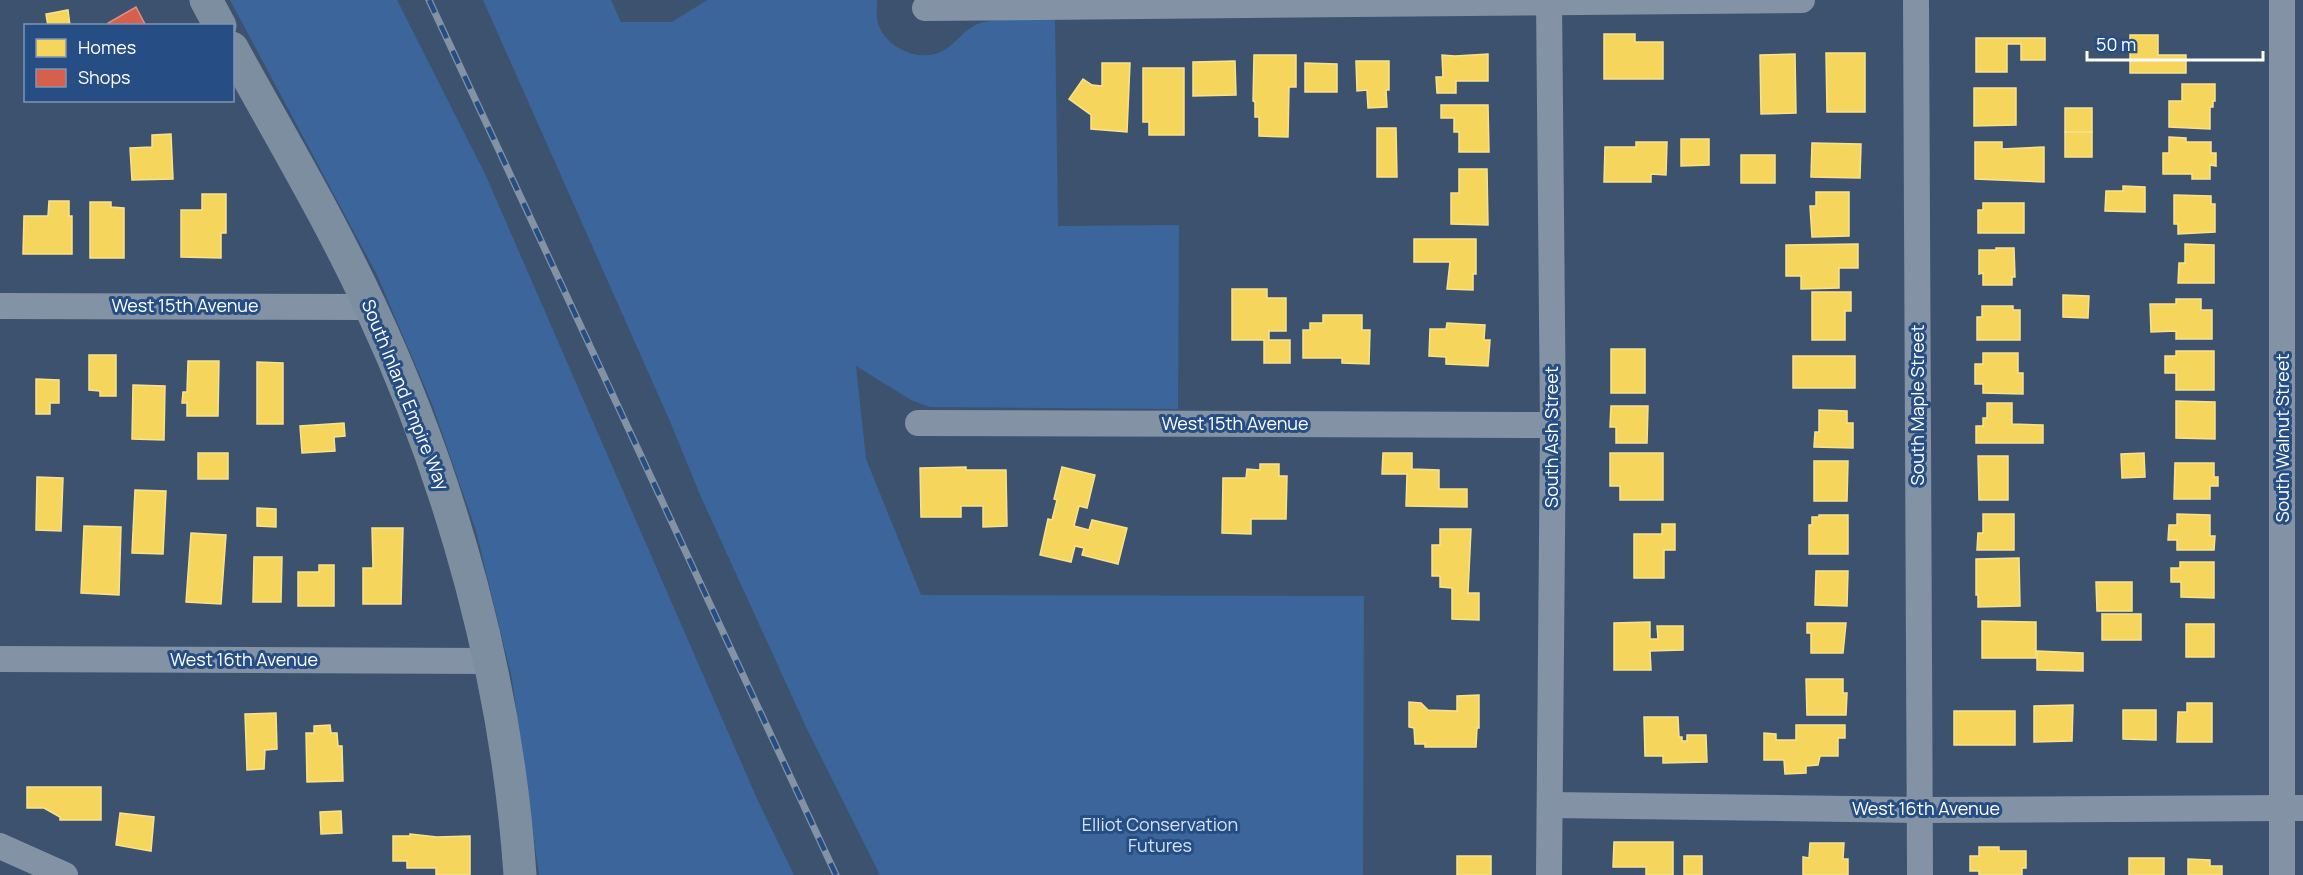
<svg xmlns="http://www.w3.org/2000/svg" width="2303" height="875" font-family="Manrope,sans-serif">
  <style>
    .green { fill: #3b659b }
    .homes { fill: #f6d55c; stroke: #f9e28d; stroke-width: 1.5 }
    .shops { fill: #d6604d; stroke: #e29082; stroke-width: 1.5 }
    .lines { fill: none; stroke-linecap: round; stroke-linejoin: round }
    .street { stroke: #8392a5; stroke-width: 26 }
    .secondary { stroke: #7d8ea1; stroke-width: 33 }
    .rail-casing { stroke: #8392a4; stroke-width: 7 }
    .rail { stroke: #264e85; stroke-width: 4.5; stroke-dasharray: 14; stroke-linecap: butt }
    .labels { text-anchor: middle; stroke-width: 6; stroke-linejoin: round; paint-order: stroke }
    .street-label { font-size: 18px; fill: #fff; stroke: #264e85 }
    .park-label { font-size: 18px; fill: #d4e3f6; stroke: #264e85 }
  </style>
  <rect width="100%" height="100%" fill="#3c526f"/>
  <g class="green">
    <path d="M230,0H397L486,176L758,801L794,875H539L512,679L476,531L432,404L377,275Z"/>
    <path d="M483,0H611L621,22H672L707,0H877C877,7 876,17 878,23C884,45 913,60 935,54C954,49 962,29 980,23C1001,17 1033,20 1055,20L1058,226L1179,225L1178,409L930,407L911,400L856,366L866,459L921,595L1364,596L1363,875H880L806,727L701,497L669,419Z"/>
  </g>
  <g class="homes">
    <path d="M68,10L70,26H48L46,14Z"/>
    <path d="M1604,34H1635V42H1663V79H1604Z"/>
    <path d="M2130,35H2158V55H2186V73H2130Z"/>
    <path d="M1976,38H2045V60H2021V44H2007V72H1976Z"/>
    <path d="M1826,53H1865V112H1827Z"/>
    <path d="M1488,54V81H1456V93H1437L1436,77H1443L1442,55L1455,56Z"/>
    <path d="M1795,54L1796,113L1761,114L1760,55Z"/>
    <path d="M1254,55H1296V87H1289L1288,137L1259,136V117H1255V102L1253,101Z"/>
    <path d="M1235,61L1236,95L1193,96V62Z"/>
    <path d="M1356,61H1389V90H1386L1387,107L1368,108L1367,90L1357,91Z"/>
    <path d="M1102,63H1130L1127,132L1091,129V115L1069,99L1083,79L1092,85L1102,86Z"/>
    <path d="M1305,63L1337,64V92H1305Z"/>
    <path d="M1143,68H1184V135H1149V122H1143Z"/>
    <path d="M2182,84H2215V101H2213V107H2210V129L2169,127V101H2182Z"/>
    <path d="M1974,88H2016V125L1974,126Z"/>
    <path d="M1441,105H1488L1489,152H1459V132H1454V118H1441Z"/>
    <rect x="2065" y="108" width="27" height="24"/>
    <path d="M1377,128H1396L1397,177H1377Z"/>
    <rect x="2065" y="132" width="27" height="25"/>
    <path d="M171,134L173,179L132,180L130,148L152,147V135Z"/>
    <path d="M2169,137L2186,138V142H2211V153H2216V166L2210,165V179H2192V174H2163V153H2169Z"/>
    <path d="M1681,139H1709V165L1681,166Z"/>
    <path d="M1636,142H1667L1666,175L1651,174V182H1604L1605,147H1636Z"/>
    <path d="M1975,142H2002V149L2044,147V182L1975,179Z"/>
    <path d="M1812,143L1861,144L1860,178L1811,177Z"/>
    <rect x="1741" y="155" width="34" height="28"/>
    <path d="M1459,169H1487L1488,225L1451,224V193H1459Z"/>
    <path d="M2123,186L2145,187V212L2105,211L2106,191H2123Z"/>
    <path d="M1816,192H1849V236L1812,237L1810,206H1816Z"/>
    <path d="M202,194H226V233H221V258L181,257V210H202Z"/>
    <path d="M2174,195L2211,196V204H2215V232L2178,234V224H2174Z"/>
    <path d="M49,201H69V216H72V254H23L24,216H48Z"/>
    <path d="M90,202H111V207L124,208V258H90Z"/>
    <path d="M1983,203H2024V233H1978V210H1983Z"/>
    <path d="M1414,239H1476V274H1473V290L1447,289L1450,262H1414Z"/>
    <path d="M1858,244V268H1839V288L1801,289V276H1786V245Z"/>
    <path d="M2185,244L2214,245V283H2178L2179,263H2185Z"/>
    <path d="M1996,248H2014L2015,277H2012V285H1983V273L1979,274V250H1996Z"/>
    <path d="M1232,289H1267V298H1286V331H1269V340H1290V363H1264V340H1232Z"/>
    <path d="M1812,292H1851V311H1845V340H1812Z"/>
    <path d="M2063,295L2089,296L2088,318L2063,317Z"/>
    <path d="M2176,299H2201V310H2212V339H2176V331L2151,332L2150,304H2176Z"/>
    <path d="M1982,306H2013V310H2020V340H1977V317H1982Z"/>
    <path d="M1323,315H1362V330H1370L1369,364L1342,363V358H1303V330H1310V323H1323Z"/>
    <path d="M1447,323L1485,325L1484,340H1490L1488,366L1446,364V357L1429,356L1430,329H1446Z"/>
    <rect x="1611" y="349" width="34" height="44"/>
    <path d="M2176,351H2214V390H2176V373H2165V356H2176Z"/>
    <path d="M1983,353H2018V373H2023V394L1983,393V384H1975V364H1983Z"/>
    <path d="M89,355H116V396H100V391L89,390Z"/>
    <rect x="1793" y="356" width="62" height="32"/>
    <path d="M188,361H219L218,416H187V403H182L183,392H187Z"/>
    <path d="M257,362L283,363V424H257Z"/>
    <path d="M36,379L59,380V403H50V414H36Z"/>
    <path d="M133,385L165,386L164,440L132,439Z"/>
    <path d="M2176,401L2215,402V439L2176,438Z"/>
    <path d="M1987,403H2012V424L2043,425V443H1976V426H1983V418H1987Z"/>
    <path d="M1611,406H1648L1647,443H1616V427H1610Z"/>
    <path d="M1819,410L1847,411V423H1853V448L1814,447L1815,432H1819Z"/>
    <path d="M344,423L345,436L334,437L335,451L302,453L300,426Z"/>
    <rect x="198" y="453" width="30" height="26"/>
    <path d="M1383,453H1412V469L1439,470V489H1467V507L1406,506L1407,474H1382Z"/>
    <path d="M1610,453H1663V500H1620V486H1610Z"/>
    <path d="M2144,453L2145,477L2122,478L2121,454Z"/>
    <path d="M1978,456H2008V500H1979Z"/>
    <path d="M1814,461H1848L1847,501H1814Z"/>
    <path d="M2175,463H2214V477H2218V486H2210V499H2174Z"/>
    <path d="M1260,464H1279V476H1287L1286,519H1251V534L1222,533L1223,478H1246L1247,469L1260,470Z"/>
    <path d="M966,467V470H1006L1007,526L983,527V506H961V517H921L920,468Z"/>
    <path d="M1062,467L1095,475L1087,508L1079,506L1074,526L1089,530L1092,520L1127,528L1118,564L1082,555L1084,548L1075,546L1071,562L1040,555L1048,519L1052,520L1057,500L1054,499Z"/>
    <path d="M37,477L63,478L61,531L36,530Z"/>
    <path d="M135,490L166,491L163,554L132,553Z"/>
    <path d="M257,508L276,509V527L257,526Z"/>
    <path d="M1983,514H2014V550H1977L1978,533H1983Z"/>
    <path d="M2177,514L2210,515V536H2215L2214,550H2177V540H2168L2169,525H2177Z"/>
    <path d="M1819,515H1848V554H1809V525H1812V517H1819Z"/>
    <path d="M1662,524H1675V550H1664V578H1634V534H1662Z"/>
    <path d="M84,526L121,527L119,595L81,593Z"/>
    <path d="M372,528H403L401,604H363V568H373Z"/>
    <path d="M1440,529H1471L1468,593H1479V620L1452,619V588L1440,587V576H1432V545H1440Z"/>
    <path d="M191,533L226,535L221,604L186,602Z"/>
    <path d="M254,557H282L281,602H253Z"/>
    <path d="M2019,558L2020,606L1978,607V595H1976V559Z"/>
    <path d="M2180,562H2214V598L2181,597V582H2171V568H2180Z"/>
    <path d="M319,565H334V606H298V572H319Z"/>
    <path d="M1816,571H1848L1847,606L1815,605Z"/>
    <path d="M2096,582H2132V611H2097Z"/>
    <rect x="2102" y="614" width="39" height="26"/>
    <path d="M1982,621L2036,622V658H1982Z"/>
    <path d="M1650,622V639H1658L1657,626H1683V650L1650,651L1651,670H1614V623Z"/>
    <path d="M1807,623H1846L1843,653H1811V633H1807Z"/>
    <rect x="2186" y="624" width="28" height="33"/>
    <path d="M2037,651L2083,653V671L2037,670Z"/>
    <path d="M1806,679H1843V693H1847L1846,715H1807Z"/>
    <path d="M1479,695V728H1477L1476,747H1425V744H1415L1414,728L1409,727V702L1421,703L1428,710L1457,711V696Z"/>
    <path d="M2187,703H2212V742H2177L2178,712H2187Z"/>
    <path d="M2073,705L2072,741L2034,742V706Z"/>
    <path d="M2123,710H2156V740L2123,739Z"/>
    <rect x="1954" y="711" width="61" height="34"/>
    <path d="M276,713L277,749L265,750L264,769L247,770L245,714Z"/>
    <path d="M1644,717H1678L1679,737H1682V741H1687V735H1706L1707,762L1663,763V756H1645Z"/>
    <path d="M330,725L331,733H337L338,746H342L343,781L307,782L306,733H314V726Z"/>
    <path d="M1796,725H1845V738H1838V756H1820L1818,765L1806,766V773L1785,774L1784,760H1764V733L1776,734V740H1796Z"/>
    <path d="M27,787H101V820H60V817L44,808H27Z"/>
    <path d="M341,811L342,833L321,834L320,812Z"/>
    <path d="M120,813L154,817L151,851L116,845Z"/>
    <path d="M410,834L437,837L470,836V875H436V868H407V861H393V836H410Z"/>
    <path d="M1614,842H1673V875H1646V867H1613Z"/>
    <path d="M1810,843H1844L1843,859H1848V875H1803V857L1809,858Z"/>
    <path d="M1979,847H1999V851H2026V868H2022V875H1979V871H1970V856H1979Z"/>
    <rect x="1457" y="856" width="34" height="19"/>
    <rect x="1684" y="856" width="18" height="19"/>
    <rect x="2129" y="858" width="35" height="17"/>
    <path d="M2188,859L2210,860V866H2222V875H2188Z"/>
  </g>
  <path class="shops" d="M136,7L146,26H109L108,23Z"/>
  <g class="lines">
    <g class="street">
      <path d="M1549,0L1553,425L1549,875"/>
      <path d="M1916,0L1920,875"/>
      <path d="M925,8L1802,0"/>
      <path d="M0,306L371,307"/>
      <path d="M918,423L1553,425"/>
      <path d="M0,659L488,661"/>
      <path d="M1550,805L1920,810L2303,808"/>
      <path d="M0,846L65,875"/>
      <path d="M2282,875V0"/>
    </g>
    <g class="secondary">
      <path d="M206,0L220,26"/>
      <path d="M232,48C279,134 330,219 371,308C453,484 507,681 520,875"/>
    </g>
    <defs>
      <path id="rail" d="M429,0L836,875"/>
    </defs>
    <use href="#rail" class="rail-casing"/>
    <use href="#rail" class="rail"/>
  </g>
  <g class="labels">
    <g class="street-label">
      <text x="185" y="312">West 15th Avenue</text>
      <text transform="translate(405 395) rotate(68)" y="6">South Inland Empire Way</text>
      <text transform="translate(1918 405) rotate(-90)" y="6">South Maple Street</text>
      <text x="1235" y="430">West 15th Avenue</text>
      <text transform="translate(1552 437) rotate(-90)" y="6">South Ash Street</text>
      <text transform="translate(2283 438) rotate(-90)" y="6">South Walnut Street</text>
      <text x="244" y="666">West 16th Avenue</text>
      <text x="1926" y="815">West 16th Avenue</text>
    </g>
    <g class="park-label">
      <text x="1160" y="831">Elliot Conservation<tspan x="1160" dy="21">Futures</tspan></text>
    </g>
  </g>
  <rect x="24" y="24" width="210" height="78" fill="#264e85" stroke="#7d95b6" stroke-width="1.5"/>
  <rect x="36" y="39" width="30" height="18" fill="#f6d55c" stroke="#7d95b6" stroke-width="1.5"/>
  <text x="78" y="54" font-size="18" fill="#ffffff">Homes</text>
  <rect x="36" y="69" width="30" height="18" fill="#d6604d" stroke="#7d95b6" stroke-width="1.5"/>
  <text x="78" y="84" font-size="18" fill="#ffffff">Shops</text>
  <path d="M2087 51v9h176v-9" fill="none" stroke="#ffffff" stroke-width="3"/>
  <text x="2096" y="51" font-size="18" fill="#ffffff" stroke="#264e85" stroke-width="4.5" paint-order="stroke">50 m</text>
</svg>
